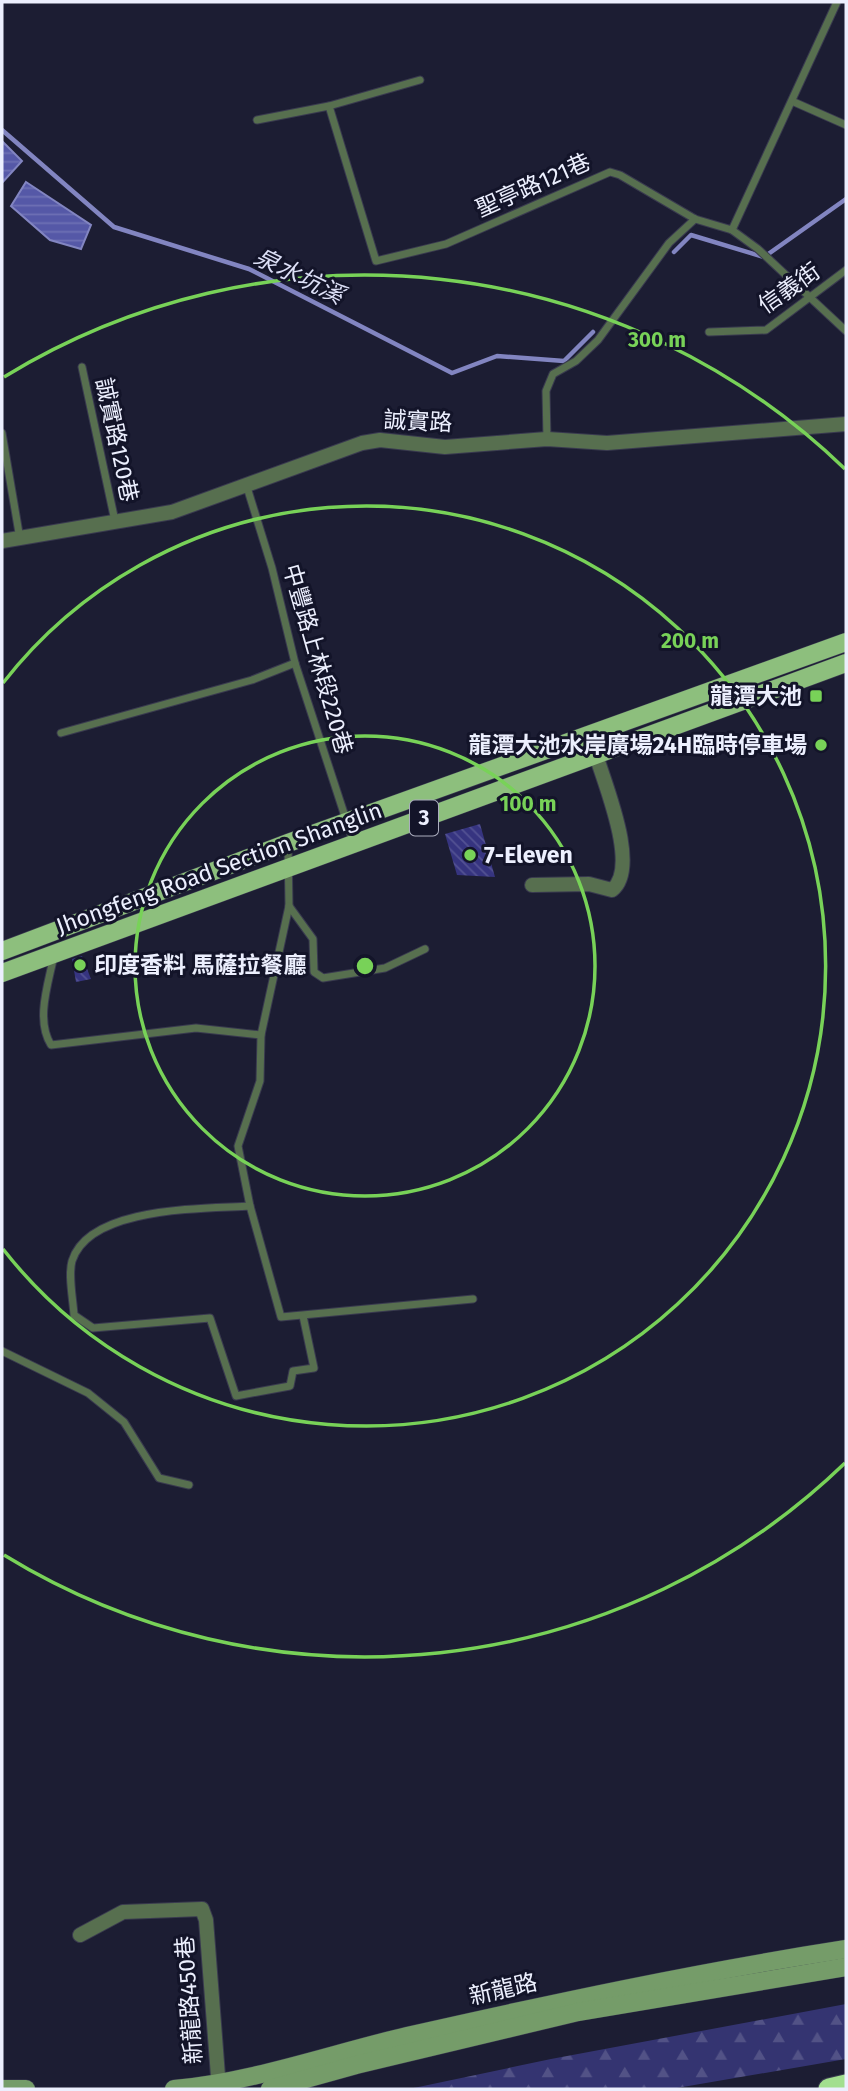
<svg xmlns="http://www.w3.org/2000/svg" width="848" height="2091" font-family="'Fira Sans','Noto Sans TC',sans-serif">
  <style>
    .forest { fill: url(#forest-firs) }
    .water { fill: url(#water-rules); stroke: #8285c1; stroke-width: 2 }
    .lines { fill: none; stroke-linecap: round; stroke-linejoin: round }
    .stream { stroke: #8285c1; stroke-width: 4.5 }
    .building { fill: url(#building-back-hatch) }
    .lane-casing { stroke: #393a4f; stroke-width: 9 }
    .street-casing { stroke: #393a4f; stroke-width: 16 }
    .secondary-casing { stroke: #393a4f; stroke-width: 19 }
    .primary-casing { stroke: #393a4f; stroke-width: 19 }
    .highway-casing { stroke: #393a4f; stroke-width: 23 }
    .lane { stroke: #576f4f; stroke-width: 7 }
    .street { stroke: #576f4f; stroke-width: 14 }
    .secondary { stroke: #759c69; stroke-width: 18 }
    .primary { stroke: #8dbf7d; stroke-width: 18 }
    .highway { stroke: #a2df8f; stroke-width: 21 }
    .ring { fill: none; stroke: #78d258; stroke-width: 3.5 }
    .poi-dot { fill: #78d258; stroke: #131429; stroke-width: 2.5 }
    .labels { text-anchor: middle; stroke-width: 6; stroke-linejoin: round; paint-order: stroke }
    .shield { fill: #131429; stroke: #abadbe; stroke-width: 2 }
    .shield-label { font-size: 21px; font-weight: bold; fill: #eceffe }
    .street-label { font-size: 23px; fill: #eceffe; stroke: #131429 }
    .poi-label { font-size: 23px; font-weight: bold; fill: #eceffe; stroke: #131429; text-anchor: end }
    .water-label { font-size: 24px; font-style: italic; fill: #dcdff6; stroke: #131429 }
    .centre { fill: #78d258; stroke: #131429; stroke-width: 3.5 }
    .ring-label { font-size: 21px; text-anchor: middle; font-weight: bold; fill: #78d258; stroke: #131429; stroke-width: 6; stroke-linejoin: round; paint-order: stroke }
  </style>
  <defs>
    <pattern id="forest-firs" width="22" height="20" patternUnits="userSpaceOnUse" patternTransform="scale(1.75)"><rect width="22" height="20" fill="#343471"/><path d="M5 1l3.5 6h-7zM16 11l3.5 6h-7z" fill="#525286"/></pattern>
    <pattern id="water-rules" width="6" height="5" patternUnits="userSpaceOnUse" patternTransform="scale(1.75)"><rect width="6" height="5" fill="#5558a7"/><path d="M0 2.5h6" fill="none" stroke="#6e70b4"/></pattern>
    <pattern id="building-back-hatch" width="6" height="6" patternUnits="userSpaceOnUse" patternTransform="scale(1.75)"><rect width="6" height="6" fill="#363480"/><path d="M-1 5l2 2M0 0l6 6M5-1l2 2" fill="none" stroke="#535293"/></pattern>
  </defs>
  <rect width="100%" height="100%" fill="#1c1d33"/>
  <path class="forest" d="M846,2004V2059L671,2089H409L551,2059Z"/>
  <g class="water">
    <path d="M2,141L22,161L2,183Z"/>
    <path d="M26,182L91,225L81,249L50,240L11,206Z"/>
  </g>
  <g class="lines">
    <g class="stream">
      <path d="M2,130L114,227L249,269L452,373L497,356L564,361L593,332"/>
      <path d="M674,252L691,235L764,257L846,199"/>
    </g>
  </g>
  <g class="building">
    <path d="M480,824L495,877L457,875L445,834Z"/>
    <path d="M82,956L91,979L76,982L72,959Z"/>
  </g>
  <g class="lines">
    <defs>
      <g id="lane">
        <path d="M794,102L846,125"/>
        <path d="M329,106L376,261L446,244L610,172L620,175L695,219L732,230L837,2"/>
        <path d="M257,120L329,106L420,80"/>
        <path d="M732,230L758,249L846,331"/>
        <path d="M709,332L766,330L846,270"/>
        <path d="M82,367L115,521"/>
        <path d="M2,433L20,539"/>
        <path d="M547,439L546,391L553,374L576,361L598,340L669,243L695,219"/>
        <path d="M246,484L272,568L295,663L354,844"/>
        <path d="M61,733L252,680L295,663"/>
        <path d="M288,844L289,906L261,1035L260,1081L238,1146L250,1206L281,1317L473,1299"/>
        <path d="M289,906L313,939L314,972L323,978L385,968L425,949"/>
        <path d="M54,955C49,982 35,1019 51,1045L196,1028L261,1035"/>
        <path d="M250,1206C204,1209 89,1206 72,1261C68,1275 73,1299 74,1315L93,1328L210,1318L236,1396L290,1386L293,1371L314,1368L303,1316"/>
        <path d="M2,1351L88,1393L124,1422L159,1478L189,1485"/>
      </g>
      <g id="street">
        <path d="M2,541L172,512L362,443L380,440L445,447L547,439L607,443L846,424"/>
        <path d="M532,885L589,884L612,890C640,868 605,785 596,755"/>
        <path d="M80,1935L123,1912L202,1909L206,1920L219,2089"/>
      </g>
      <g id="secondary">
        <path d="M2,2089H26"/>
        <path d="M174,2089C253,2082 330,2054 407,2036C553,2003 698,1972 846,1949"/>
        <path d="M270,2089L356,2065L578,2012L846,1967"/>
      </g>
      <g id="primary">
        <path d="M2,951L288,843L846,642"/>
        <path d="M2,973L846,663"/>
      </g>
      <path id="highway" d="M829,2089L846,2085"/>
    </defs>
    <use href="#lane" class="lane-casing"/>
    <use href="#street" class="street-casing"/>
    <use href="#secondary" class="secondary-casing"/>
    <use href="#primary" class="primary-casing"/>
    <use href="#highway" class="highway-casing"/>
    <use href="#lane" class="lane"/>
    <use href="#street" class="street"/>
    <use href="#secondary" class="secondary"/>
    <use href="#primary" class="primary"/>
    <use href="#highway" class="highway"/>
  </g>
  <g class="ring">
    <circle cx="365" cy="966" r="230"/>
    <path d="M3 683A460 460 0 1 1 3 1249"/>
    <path d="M845 1463A691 691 0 0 1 4 1555M4 377A691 691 0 0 1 845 469"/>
  </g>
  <g class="poi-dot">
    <rect x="809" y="689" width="14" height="14" rx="3.5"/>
    <circle cx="821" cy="745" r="7"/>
    <circle cx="470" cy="855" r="7"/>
    <circle cx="80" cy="965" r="7"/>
  </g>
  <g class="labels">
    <rect class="shield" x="410" y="800.5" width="28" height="35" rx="5"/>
    <g class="shield-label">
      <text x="424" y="825">3</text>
    </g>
    <g class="street-label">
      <text transform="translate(533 185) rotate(-24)" y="8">聖亭路121巷</text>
      <text transform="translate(789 288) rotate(-35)" y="8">信義街</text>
      <text transform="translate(418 421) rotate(3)" y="8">誠實路</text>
      <text transform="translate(117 440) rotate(78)" y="8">誠實路120巷</text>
      <text transform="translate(318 659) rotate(74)" y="8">中豐路上林段220巷</text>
      <text transform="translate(219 868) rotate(-20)" y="8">Jhongfeng Road Section Shanglin</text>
      <text transform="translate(503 1989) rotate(-13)" y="8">新龍路</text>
      <text transform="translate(189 2000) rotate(-94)" y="8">新龍路450巷</text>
    </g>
    <g class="poi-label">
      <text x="802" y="704">龍潭大池</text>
      <text x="807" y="753">龍潭大池水岸廣場24H臨時停車場</text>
      <text x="484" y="863" text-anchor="start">7-Eleven</text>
      <text x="94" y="973" text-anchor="start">印度香料 馬薩拉餐廳</text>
    </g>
    <g class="water-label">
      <text transform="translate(299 276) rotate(26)" y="8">泉水坑溪</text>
    </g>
  </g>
  <circle cx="365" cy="966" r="10" class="centre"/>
  <g class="ring-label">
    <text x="657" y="347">300 m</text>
    <text x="690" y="648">200 m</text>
    <text x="528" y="811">100 m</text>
  </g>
  <rect width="848" height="2091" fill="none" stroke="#eceffe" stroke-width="7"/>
</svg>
